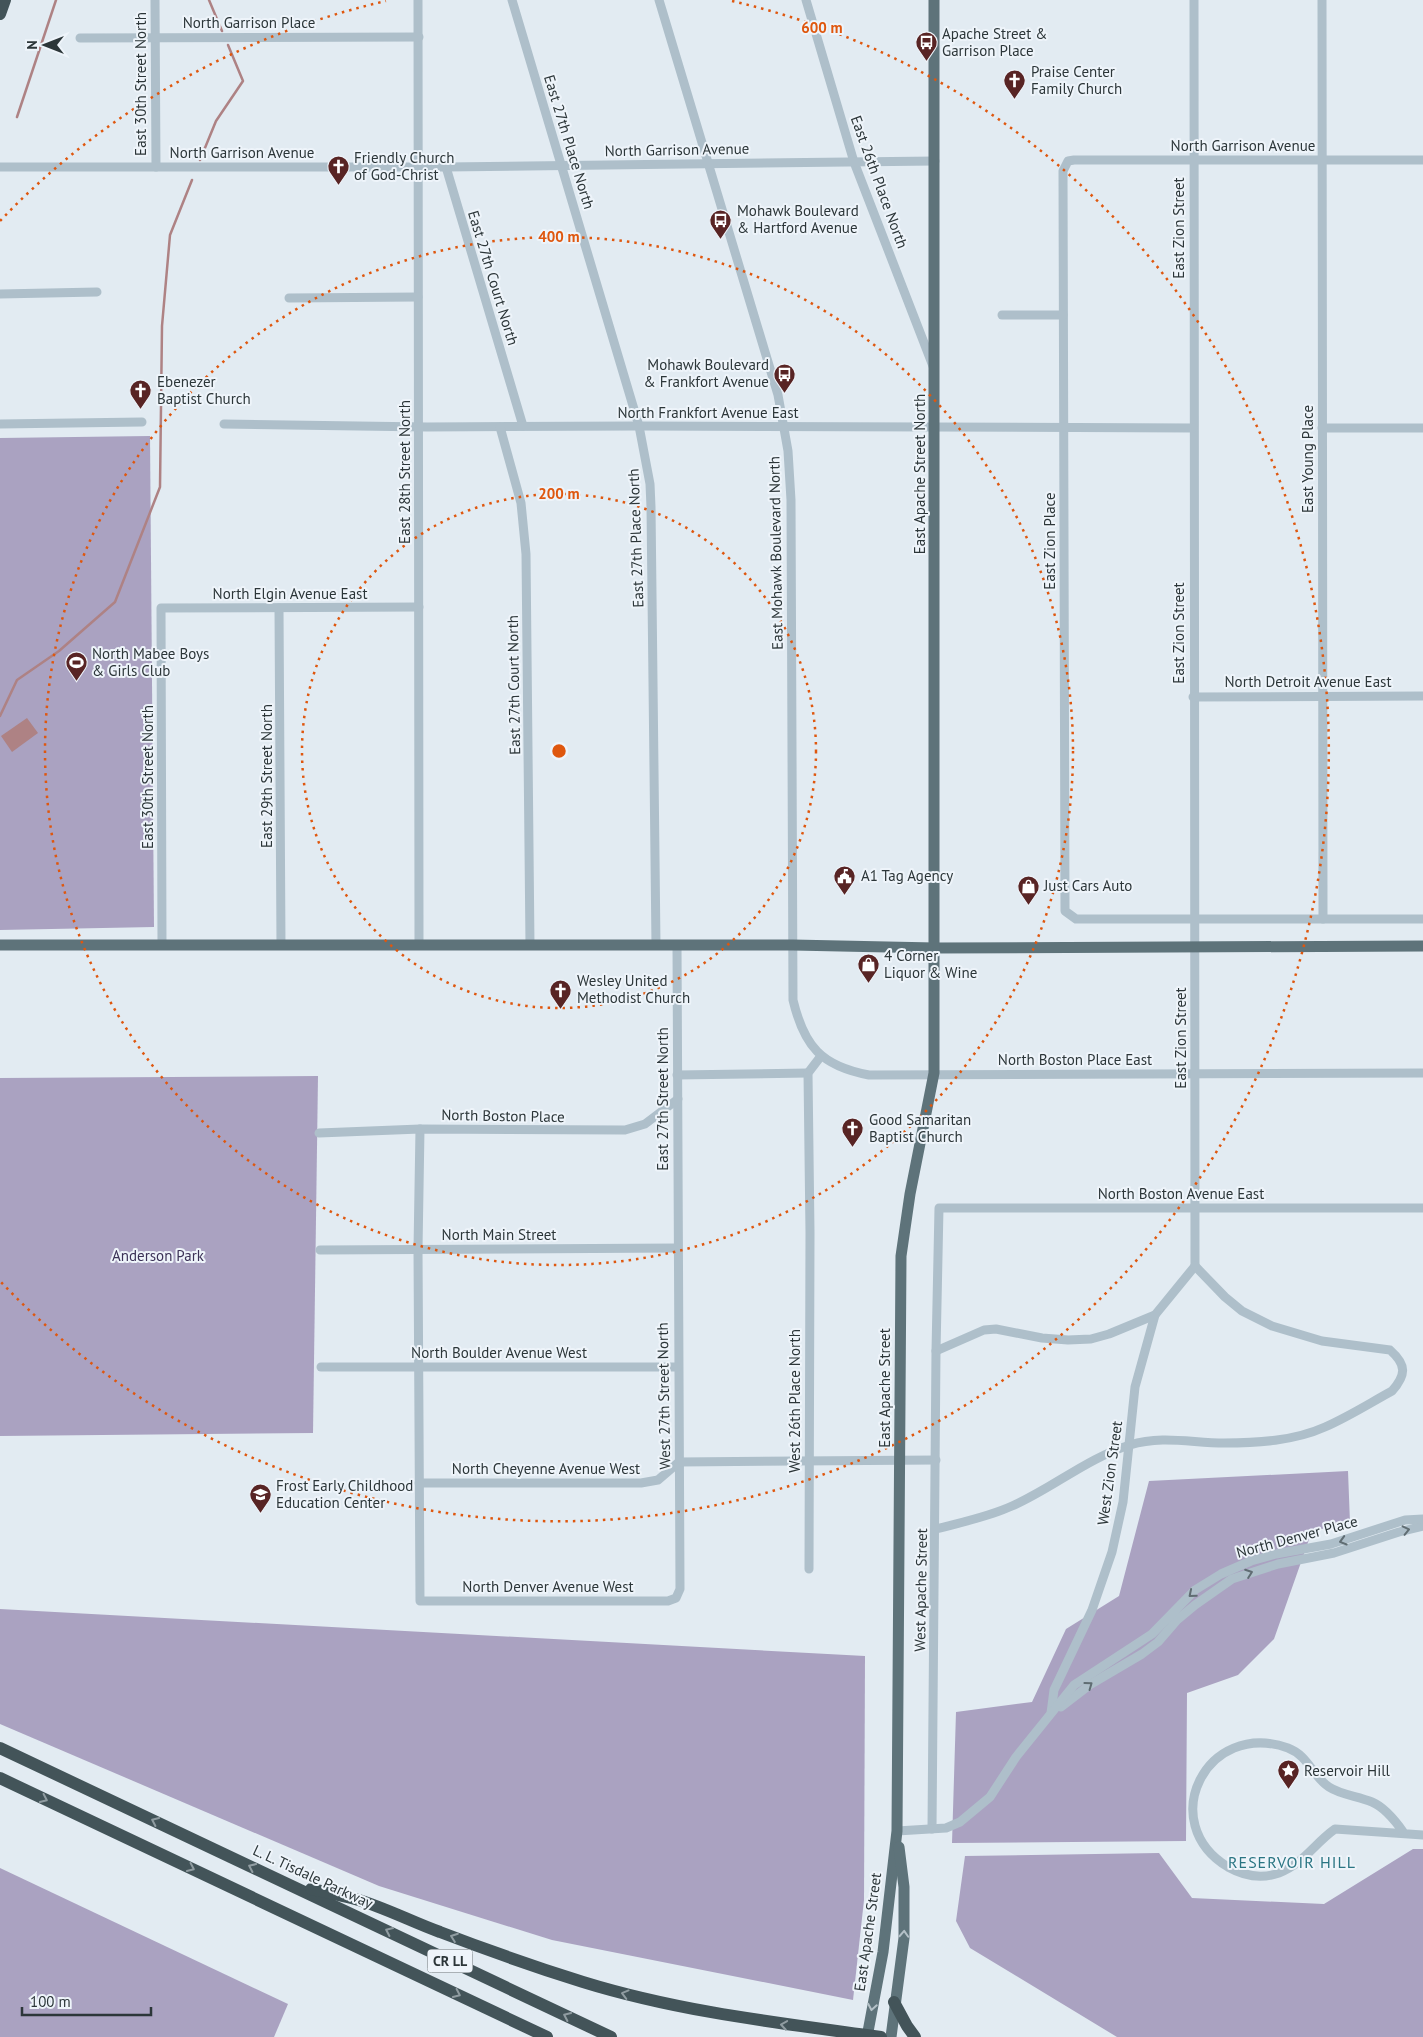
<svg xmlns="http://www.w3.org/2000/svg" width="1423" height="2037" font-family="'PT Sans',sans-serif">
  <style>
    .green { fill: #aaa2c1 }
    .water { fill: #ae8284 }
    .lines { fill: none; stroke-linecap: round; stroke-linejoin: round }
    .stream { stroke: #ae8284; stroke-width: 2.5 }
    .minor { stroke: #aebfca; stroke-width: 9 }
    .major { stroke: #5e737a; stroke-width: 11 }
    .highway { stroke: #435459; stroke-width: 12 }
    .oneway { stroke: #606d73 }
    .oneway2 { stroke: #909ca1 }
    .oneway3 { stroke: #b4c0c7 }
    .ring { fill: none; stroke: #df570e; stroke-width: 2.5; stroke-dasharray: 2.5 5 }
    .labels { text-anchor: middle; stroke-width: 4; stroke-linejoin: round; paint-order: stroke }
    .shield { fill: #eef4fa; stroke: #666f73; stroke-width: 1 }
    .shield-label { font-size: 14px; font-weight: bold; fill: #2c3639 }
    .street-label { font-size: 15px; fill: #2c3639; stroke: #eef4fa }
    .poi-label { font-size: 15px; fill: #2c3639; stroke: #eef4fa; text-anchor: start }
    .park-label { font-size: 15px; fill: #3b3156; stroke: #eef4fa }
    .neighbourhood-label { font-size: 16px; letter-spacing: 1px; fill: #2a7583; stroke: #eef4fa }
    .centre { fill: #df570e; stroke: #eef4fa; stroke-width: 2.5 }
    .ring-label { font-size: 15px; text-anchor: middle; font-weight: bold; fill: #df570e; stroke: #eef4fa; stroke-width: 4; stroke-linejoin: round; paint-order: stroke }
  </style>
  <rect width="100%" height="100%" fill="#e2ebf2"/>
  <g class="green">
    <path d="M150,436L154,927L0,930V438Z"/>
    <path d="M318,1076L313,1433L0,1436V1078Z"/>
    <path d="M1348,1471L1350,1523L1312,1531L1274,1639L1238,1675L1187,1693L1186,1841L952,1843L956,1712L1032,1702L1066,1629L1119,1596L1149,1481Z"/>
    <path d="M0,1609L865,1656L864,1900L853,2000L552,1940L379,1886L0,1724Z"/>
    <path d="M1413,1849H1423V2037H1117L970,1948L956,1921L965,1856L1159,1853L1192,1898L1324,1904Z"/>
    <path d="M0,1868L288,2004L274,2037H0Z"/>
  </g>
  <path class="water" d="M27,718L38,733L12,752L1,736Z"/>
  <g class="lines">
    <g class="stream">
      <path d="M209,0L222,31"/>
      <path d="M17,117L56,0"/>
      <path d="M200,160L216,121L243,81L228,45"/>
      <path d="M0,716L17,680L59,651L115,602L160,487L162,326L170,235L192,180"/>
    </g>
    <g class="minor">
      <path d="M155,0L156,167"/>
      <path d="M418,0L419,944"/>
      <path d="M512,0L639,426L650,484L651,507L656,945"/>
      <path d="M659,0L778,395L788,451L791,500L793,1000C804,1046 821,1066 869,1075L1423,1073"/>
      <path d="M806,0L854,162L933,366"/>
      <path d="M1194,0L1195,1266"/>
      <path d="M1322,0L1323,919"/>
      <path d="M80,38L419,37"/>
      <path d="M1423,160H1074L1068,161L1063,171L1065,911L1076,919H1423"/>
      <path d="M0,167H446L935,161"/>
      <path d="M446,167L523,426"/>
      <path d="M0,294L97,292"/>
      <path d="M289,298L418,297"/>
      <path d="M1002,315H1063"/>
      <path d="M0,424L142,422"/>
      <path d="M224,424L427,427L639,426L1193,428"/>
      <path d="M500,427L521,503L526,554L530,945"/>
      <path d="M1322,428H1423"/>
      <path d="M279,608L281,945"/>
      <path d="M1193,697L1423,696"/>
      <path d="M162,945L161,608L419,607"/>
      <path d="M677,1075L808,1073"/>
      <path d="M420,1129L418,1249L420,1601H668L676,1598L680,1589L677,945"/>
      <path d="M319,1133L420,1129L625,1130L645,1124L678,1099"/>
      <path d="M320,1250L677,1248"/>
      <path d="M936,1351L984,1330L996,1329L1042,1338L1068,1340L1091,1339L1109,1334L1155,1315L1195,1266"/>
      <path d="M321,1367H677"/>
      <path d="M419,1483H641L658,1480L679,1462L936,1460"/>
      <path d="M936,1529C962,1522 988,1517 1012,1506C1053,1488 1087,1458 1130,1445C1162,1435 1192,1443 1224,1443C1257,1443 1294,1441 1325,1427C1348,1417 1370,1403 1392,1391C1406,1375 1407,1365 1390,1350L1322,1341L1272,1326L1242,1311L1225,1297L1195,1266"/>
      <path d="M809,1569L810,1233L808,1073L821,1056"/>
      <path d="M1061,1707L1091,1684L1142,1654L1158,1642L1177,1620L1195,1605L1232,1579L1278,1564L1334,1553L1399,1532L1423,1526"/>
      <path d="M1051,1713L1054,1690L1092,1610L1112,1552L1123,1502L1135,1387L1155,1315"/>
      <path d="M932,1829L936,1351L939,1208H1423"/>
      <path d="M897,1831L946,1828L960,1822L990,1797L1016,1757L1074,1685L1152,1634L1195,1590L1221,1574L1251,1561L1276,1554L1331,1544L1405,1520L1423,1519"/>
      <path d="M1404,1833C1397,1823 1384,1807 1372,1802C1358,1796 1341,1795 1329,1787C1312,1776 1309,1756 1288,1748C1206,1719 1155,1823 1228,1867C1244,1876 1262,1879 1279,1873C1303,1864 1315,1843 1335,1829L1423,1835"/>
    </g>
    <g class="major">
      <path d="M0,945H793L935,948L1423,946"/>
      <path d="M867,2037L883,1952L897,1831L901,1256L910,1194L934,1073V0"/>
      <path d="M891,2037L904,1938V1887L899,1847"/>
    </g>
    <g class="highway">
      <path d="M0,14L5,0"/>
      <path d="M0,1748L611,2037"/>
      <path d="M0,1778L547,2037"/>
      <path d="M311,1889C326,1892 341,1895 355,1899C384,1907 412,1922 440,1932C487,1950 535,1967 583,1982C680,2012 780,2023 881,2037"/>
      <path d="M894,2002L907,2026L915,2037"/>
    </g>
  </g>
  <defs><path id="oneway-chevron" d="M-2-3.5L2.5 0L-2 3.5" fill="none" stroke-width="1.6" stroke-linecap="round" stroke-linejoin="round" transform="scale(1.25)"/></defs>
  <g class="oneway">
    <use href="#oneway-chevron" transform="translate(1406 1530) rotate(-13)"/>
    <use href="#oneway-chevron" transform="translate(1343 1541) rotate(164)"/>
    <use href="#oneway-chevron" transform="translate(1249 1573) rotate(-20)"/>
    <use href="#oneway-chevron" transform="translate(1192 1594) rotate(140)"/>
    <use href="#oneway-chevron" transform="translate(1089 1685) rotate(-36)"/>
  </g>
  <g class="oneway2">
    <use href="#oneway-chevron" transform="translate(44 1799) rotate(25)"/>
    <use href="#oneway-chevron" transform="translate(155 1821) rotate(-155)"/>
    <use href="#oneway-chevron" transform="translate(252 1867) rotate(-155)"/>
    <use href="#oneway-chevron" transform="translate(191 1868) rotate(25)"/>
    <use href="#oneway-chevron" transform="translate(389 1931) rotate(-155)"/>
    <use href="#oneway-chevron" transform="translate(454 1937) rotate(-160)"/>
    <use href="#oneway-chevron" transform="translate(457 1994) rotate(25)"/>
    <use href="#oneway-chevron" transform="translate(625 1994) rotate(-165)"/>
    <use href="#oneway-chevron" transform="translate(567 2016) rotate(-155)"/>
    <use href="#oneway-chevron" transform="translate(784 2025) rotate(-171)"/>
  </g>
  <g class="oneway3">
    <use href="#oneway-chevron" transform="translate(904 1934) rotate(-87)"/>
    <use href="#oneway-chevron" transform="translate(872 2007) rotate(100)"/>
  </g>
  <g class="ring">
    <circle cx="559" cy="751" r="257"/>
    <circle cx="559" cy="751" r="514"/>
    <path d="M0 221A770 770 0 0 1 386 1M732 1A770 770 0 1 1 0 1281"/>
  </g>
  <defs>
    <symbol id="bus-pin" viewBox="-11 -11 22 30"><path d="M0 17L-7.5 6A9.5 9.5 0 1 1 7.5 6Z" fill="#582424" stroke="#eef4fa"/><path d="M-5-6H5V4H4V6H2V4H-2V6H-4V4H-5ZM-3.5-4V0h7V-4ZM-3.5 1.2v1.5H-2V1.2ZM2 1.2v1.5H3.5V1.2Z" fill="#fff"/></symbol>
    <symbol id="church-pin" viewBox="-11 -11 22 30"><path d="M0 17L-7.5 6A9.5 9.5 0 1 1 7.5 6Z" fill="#582424" stroke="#eef4fa"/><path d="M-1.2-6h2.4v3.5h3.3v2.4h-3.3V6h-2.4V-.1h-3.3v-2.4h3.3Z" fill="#fff"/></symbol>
    <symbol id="stadium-pin" viewBox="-11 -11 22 30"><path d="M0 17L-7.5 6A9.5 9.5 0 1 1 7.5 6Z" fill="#582424" stroke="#eef4fa"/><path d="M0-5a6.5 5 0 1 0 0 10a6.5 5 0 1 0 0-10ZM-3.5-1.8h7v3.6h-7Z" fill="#fff"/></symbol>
    <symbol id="civic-pin" viewBox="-11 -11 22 30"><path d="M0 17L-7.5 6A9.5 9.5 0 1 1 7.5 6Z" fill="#582424" stroke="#eef4fa"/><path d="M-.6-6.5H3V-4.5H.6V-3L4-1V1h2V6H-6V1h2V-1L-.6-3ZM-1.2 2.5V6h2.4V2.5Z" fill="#fff"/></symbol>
    <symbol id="shop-pin" viewBox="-11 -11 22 30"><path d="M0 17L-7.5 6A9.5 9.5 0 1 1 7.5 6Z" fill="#582424" stroke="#eef4fa"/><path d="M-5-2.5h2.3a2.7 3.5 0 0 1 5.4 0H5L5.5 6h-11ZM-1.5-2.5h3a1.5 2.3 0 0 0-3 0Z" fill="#fff"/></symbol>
    <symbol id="school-pin" viewBox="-11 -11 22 30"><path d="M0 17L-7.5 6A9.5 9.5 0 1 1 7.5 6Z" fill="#582424" stroke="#eef4fa"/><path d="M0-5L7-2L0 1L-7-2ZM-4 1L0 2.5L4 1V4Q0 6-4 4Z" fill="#fff"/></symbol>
    <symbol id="sight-pin" viewBox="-11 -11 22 30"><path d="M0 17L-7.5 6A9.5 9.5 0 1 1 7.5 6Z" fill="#582424" stroke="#eef4fa"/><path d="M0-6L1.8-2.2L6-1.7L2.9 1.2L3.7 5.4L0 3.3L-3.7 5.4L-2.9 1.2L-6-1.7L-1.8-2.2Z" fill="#fff"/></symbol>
  </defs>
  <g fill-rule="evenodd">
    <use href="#bus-pin" x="914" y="30" width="25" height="34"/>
    <use href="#church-pin" x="1002" y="68" width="25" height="34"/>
    <use href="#church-pin" x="326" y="154" width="25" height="34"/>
    <use href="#bus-pin" x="708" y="208" width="25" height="34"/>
    <use href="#bus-pin" x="772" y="362" width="25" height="34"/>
    <use href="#church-pin" x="128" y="378" width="25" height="34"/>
    <use href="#stadium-pin" x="64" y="650" width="25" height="34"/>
    <use href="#civic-pin" x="832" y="864" width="25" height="34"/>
    <use href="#shop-pin" x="1016" y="874" width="25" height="34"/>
    <use href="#shop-pin" x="856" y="952" width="25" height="34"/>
    <use href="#church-pin" x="548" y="978" width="25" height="34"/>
    <use href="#church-pin" x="840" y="1116" width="25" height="34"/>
    <use href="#school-pin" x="248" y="1482" width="25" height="34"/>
    <use href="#sight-pin" x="1276" y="1758" width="25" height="34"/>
  </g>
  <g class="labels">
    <rect class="shield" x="427.5" y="1949.5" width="45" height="23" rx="4"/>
    <g class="shield-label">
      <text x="450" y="1966">CR LL</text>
    </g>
    <g class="street-label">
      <text x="249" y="28">North Garrison Place</text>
      <text transform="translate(141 84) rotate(-90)" y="5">East 30th Street North</text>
      <text transform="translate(569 142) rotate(73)" y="5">East 27th Place North</text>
      <text x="1243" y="151">North Garrison Avenue</text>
      <text transform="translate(677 150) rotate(-1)" y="5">North Garrison Avenue</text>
      <text x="242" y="158">North Garrison Avenue</text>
      <text transform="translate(879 182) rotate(70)" y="5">East 26th Place North</text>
      <text transform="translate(1179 228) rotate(-90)" y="5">East Zion Street</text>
      <text transform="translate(493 278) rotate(73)" y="5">East 27th Court North</text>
      <text x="708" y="418">North Frankfort Avenue East</text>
      <text transform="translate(1308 459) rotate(-90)" y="5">East Young Place</text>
      <text transform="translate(405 472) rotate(-90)" y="5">East 28th Street North</text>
      <text transform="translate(920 474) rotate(-90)" y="5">East Apache Street North</text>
      <text transform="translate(636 538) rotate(-92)" y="5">East 27th Place North</text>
      <text transform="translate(1050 541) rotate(-90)" y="5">East Zion Place</text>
      <text transform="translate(776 553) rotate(-91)" y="5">East Mohawk Boulevard North</text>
      <text x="290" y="599">North Elgin Avenue East</text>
      <text transform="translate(1179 633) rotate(-90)" y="5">East Zion Street</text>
      <text x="1308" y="687">North Detroit Avenue East</text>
      <text transform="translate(514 685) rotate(-91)" y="5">East 27th Court North</text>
      <text transform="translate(267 776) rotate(-90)" y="5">East 29th Street North</text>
      <text transform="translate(148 777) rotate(-90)" y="5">East 30th Street North</text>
      <text transform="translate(1181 1038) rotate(-90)" y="5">East Zion Street</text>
      <text x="1075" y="1065">North Boston Place East</text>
      <text transform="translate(663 1099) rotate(-90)" y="5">East 27th Street North</text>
      <text transform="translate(503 1116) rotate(1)" y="5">North Boston Place</text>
      <text x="1181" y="1199">North Boston Avenue East</text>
      <text x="499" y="1240">North Main Street</text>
      <text x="499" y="1358">North Boulder Avenue West</text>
      <text transform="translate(885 1388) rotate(-90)" y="5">East Apache Street</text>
      <text transform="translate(664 1396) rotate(-91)" y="5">West 27th Street North</text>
      <text transform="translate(795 1401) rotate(-90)" y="5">West 26th Place North</text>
      <text x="546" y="1474">North Cheyenne Avenue West</text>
      <text transform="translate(1110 1473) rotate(-82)" y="5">West Zion Street</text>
      <text transform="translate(1297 1537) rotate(-15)" y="5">North Denver Place</text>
      <text x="548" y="1592">North Denver Avenue West</text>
      <text transform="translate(921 1590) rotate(-89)" y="5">West Apache Street</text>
      <text transform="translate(313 1877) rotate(25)" y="5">L. L. Tisdale Parkway</text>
      <text transform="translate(868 1932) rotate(-82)" y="5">East Apache Street</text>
    </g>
    <g class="poi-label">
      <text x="942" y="39">Apache Street &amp;<tspan x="942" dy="17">Garrison Place</tspan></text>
      <text x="1031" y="77">Praise Center<tspan x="1031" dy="17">Family Church</tspan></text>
      <text x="354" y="163">Friendly Church<tspan x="354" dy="17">of God-Christ</tspan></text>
      <text x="737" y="216">Mohawk Boulevard<tspan x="737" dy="17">&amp; Hartford Avenue</tspan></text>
      <text x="769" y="370" text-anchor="end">Mohawk Boulevard<tspan x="769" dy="17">&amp; Frankfort Avenue</tspan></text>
      <text x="157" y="387">Ebenezer<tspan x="157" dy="17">Baptist Church</tspan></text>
      <text x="92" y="659">North Mabee Boys<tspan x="92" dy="17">&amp; Girls Club</tspan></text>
      <text x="861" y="881">A1 Tag Agency</text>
      <text x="1044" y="891">Just Cars Auto</text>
      <text x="884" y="961">4 Corner<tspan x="884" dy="17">Liquor &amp; Wine</tspan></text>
      <text x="577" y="986">Wesley United<tspan x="577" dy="17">Methodist Church</tspan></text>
      <text x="869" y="1125">Good Samaritan<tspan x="869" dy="17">Baptist Church</tspan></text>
      <text x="276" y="1491">Frost Early Childhood<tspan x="276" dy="17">Education Center</tspan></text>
      <text x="1304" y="1776">Reservoir Hill</text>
    </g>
    <g class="park-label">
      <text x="158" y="1261">Anderson Park</text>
    </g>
    <g class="neighbourhood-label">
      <text x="1292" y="1868">RESERVOIR HILL</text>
    </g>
  </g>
  <circle cx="559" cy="751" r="8" class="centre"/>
  <g class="ring-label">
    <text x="822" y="33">600 m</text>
    <text x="559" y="242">400 m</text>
    <text x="559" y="499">200 m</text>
  </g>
  <g transform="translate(45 45) rotate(270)" stroke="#eef4fa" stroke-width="4" paint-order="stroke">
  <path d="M0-4L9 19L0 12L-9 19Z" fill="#2c3639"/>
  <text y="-8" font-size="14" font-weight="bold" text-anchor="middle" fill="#2c3639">N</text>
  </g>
  <path d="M22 2007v8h129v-8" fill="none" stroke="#2c3639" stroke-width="2.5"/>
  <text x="30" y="2007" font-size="15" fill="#2c3639" stroke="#eef4fa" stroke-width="4" paint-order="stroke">100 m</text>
</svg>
